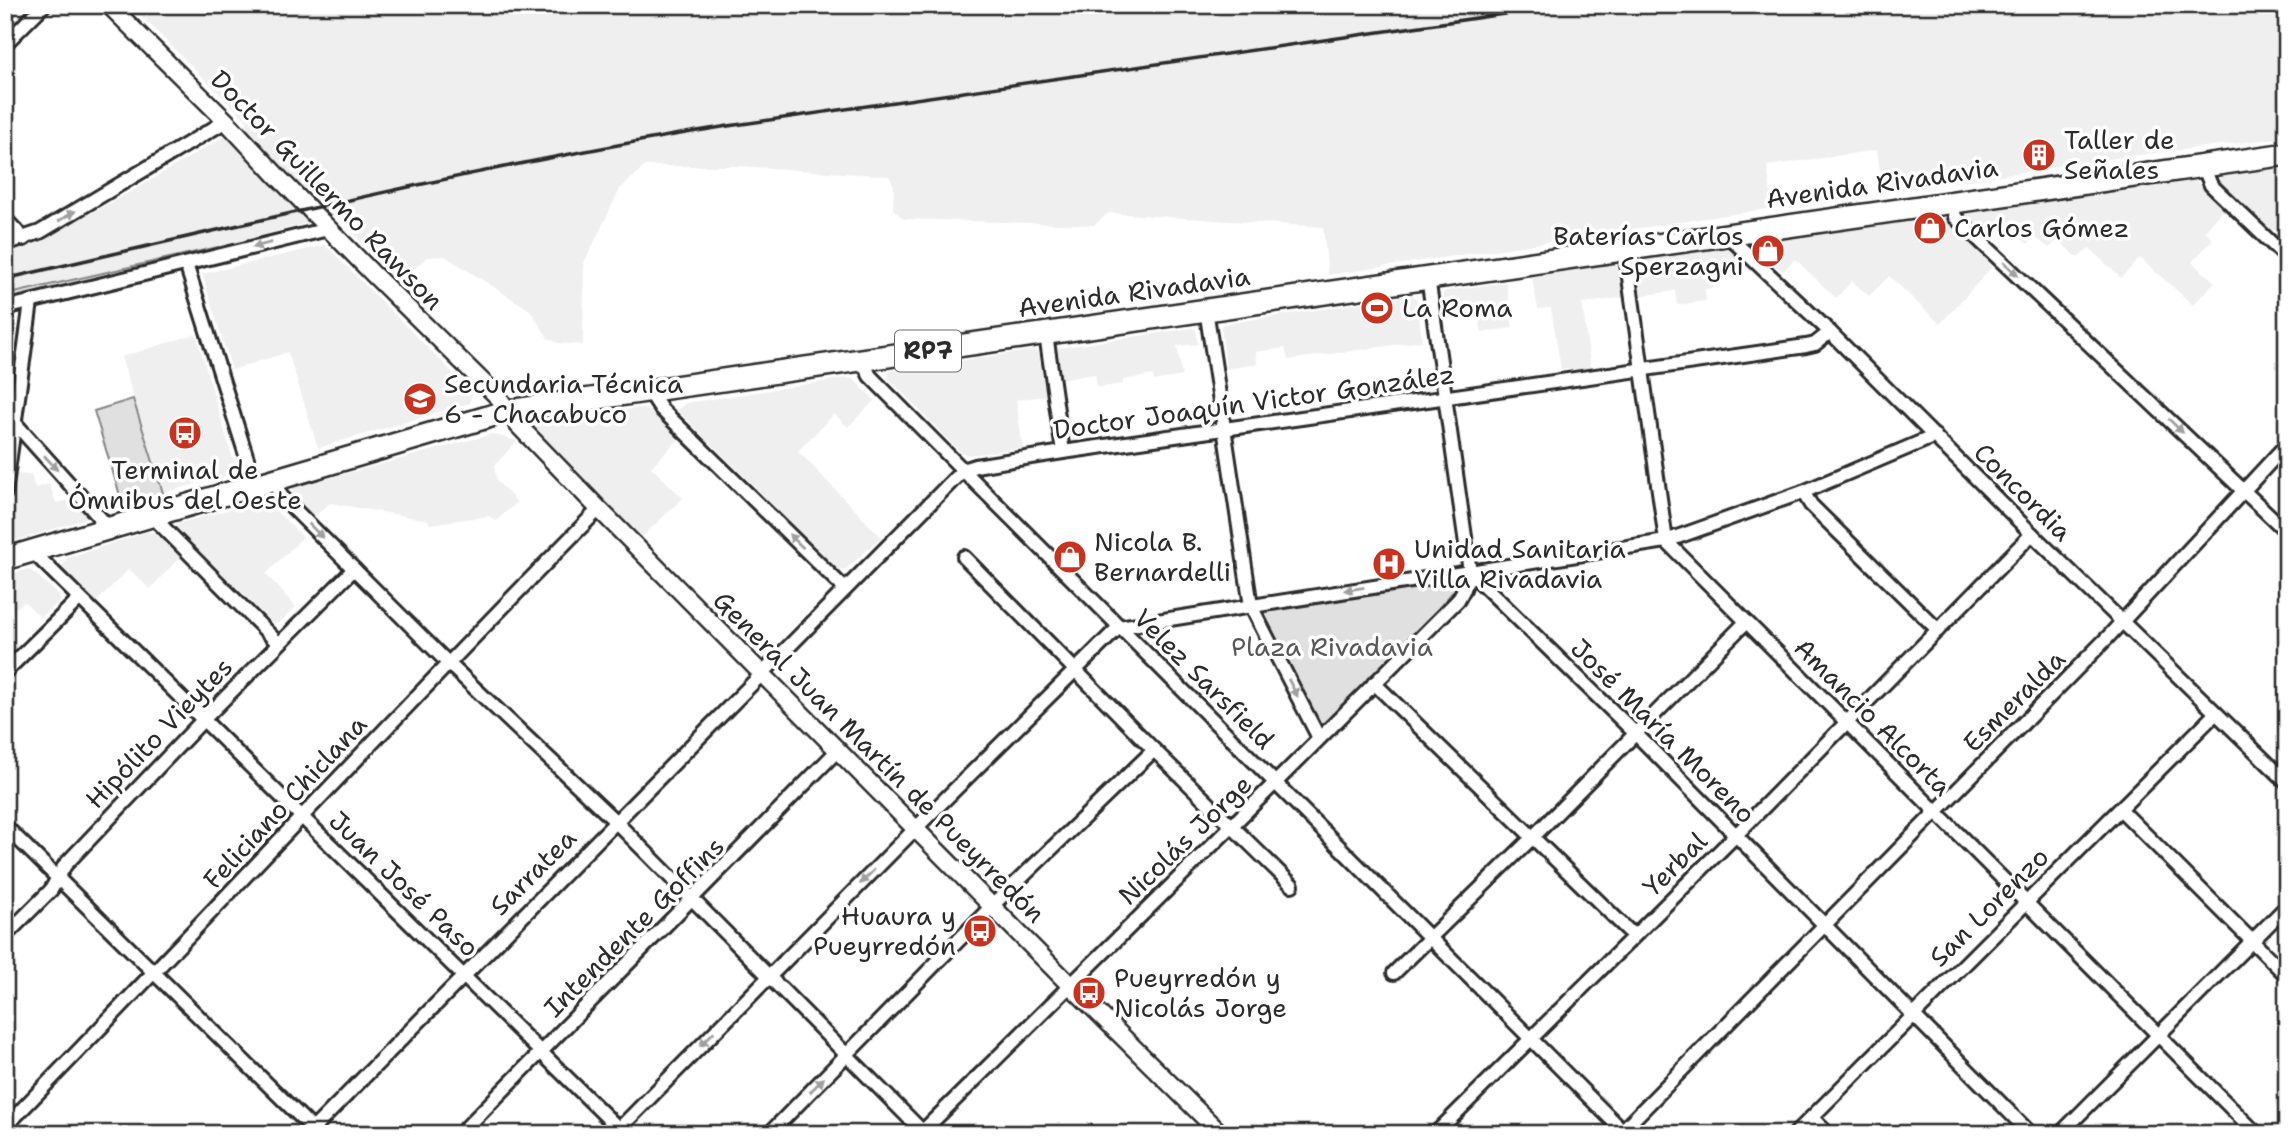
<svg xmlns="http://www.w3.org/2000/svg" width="2292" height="1139" font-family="'Shantell Sans',sans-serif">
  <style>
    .built { fill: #efefef }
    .green { fill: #e0e0e0; stroke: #868686; stroke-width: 2 }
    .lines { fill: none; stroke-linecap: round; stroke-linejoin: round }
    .minor-casing { stroke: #2b2b2b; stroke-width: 18 }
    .tertiary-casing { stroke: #2b2b2b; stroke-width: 21 }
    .primary-casing { stroke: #2b2b2b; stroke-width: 26 }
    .minor { stroke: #fff; stroke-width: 12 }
    .tertiary { stroke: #fff; stroke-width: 16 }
    .primary { stroke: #fff; stroke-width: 21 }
    .rail { stroke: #2b2b2b; stroke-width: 3.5 }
    .oneway { fill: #a0a0a0 }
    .labels { text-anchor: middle; stroke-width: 7; stroke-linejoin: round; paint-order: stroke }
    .shield { fill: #fff; stroke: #6b6b6b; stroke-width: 2 }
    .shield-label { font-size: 24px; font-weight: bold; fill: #2b2b2b }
    .poi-label { font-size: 26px; fill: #2b2b2b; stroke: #fff; text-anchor: start }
    .street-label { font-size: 26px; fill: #2b2b2b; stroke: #fff }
    .park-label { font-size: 26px; fill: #585858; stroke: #fff }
  </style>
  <rect width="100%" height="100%" fill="#fff"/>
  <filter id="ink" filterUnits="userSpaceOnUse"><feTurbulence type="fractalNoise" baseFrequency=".0143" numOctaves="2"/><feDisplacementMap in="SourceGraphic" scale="14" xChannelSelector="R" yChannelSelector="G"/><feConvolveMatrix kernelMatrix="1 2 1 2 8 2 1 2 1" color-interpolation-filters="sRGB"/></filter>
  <g filter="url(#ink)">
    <g class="built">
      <path d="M130,5H2287V137L2099,160L1883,193L1877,150L1767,166L1773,208L1328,275L1323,227L1109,213L1094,225L904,219L893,209L894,186L889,176L738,166H645L620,189L584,263L583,345L558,343L548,338L530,310L445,256L427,257L398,283L337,215L218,247L5,295V253L34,244L141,186L248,122Z"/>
      <path d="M2287,162V228L2268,231L2221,184L2219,179L2221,174Z"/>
      <path d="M2191,177L2226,207L2205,231L2213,239L2192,262L2215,282L2193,305L2140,258L2121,278L2089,248L2078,258L2058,240L2049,248L2035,237L2027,244L1999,219L1983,234L1967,217L1969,209Z"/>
      <path d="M1944,212L1992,267L1940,324L1889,276L1869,296L1852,281L1836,298L1795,259L1783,271L1754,253L1753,249L1755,241Z"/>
      <path d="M325,245L472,392L470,403L318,448L288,352L232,370L202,274Z"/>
      <path d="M1728,245L1740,258L1719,286L1705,289L1706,301L1677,305L1675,291L1637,296L1633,258Z"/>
      <path d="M1614,260L1620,264L1625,297L1582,304L1591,371L1561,369L1551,308L1538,309L1532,278Z"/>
      <path d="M1506,282L1513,328L1482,332L1479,319L1465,321L1463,305L1444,307L1443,294L1446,291Z"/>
      <path d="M1412,295L1417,299L1422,341L1288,360L1285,348L1256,352L1257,364L1226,369L1221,326L1224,324Z"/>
      <path d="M1192,328L1196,330L1198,344L1177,346L1182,376L1154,381L1153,375L1123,380V384L1097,388L1095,374L1059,379L1054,352L1058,348Z"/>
      <path d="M196,334L237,473L163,493L121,357Z"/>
      <path d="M1035,350L1039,354L1045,396L1016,400L1023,448L969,455L960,452L888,378L889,371Z"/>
      <path d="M847,378L853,379L875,400L848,427L834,414L798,451L881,537L846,569L839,570L677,410L686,403Z"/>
      <path d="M640,408L652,411L680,438L651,467L683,498L642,537L531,427L533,422Z"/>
      <path d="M492,434L517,441L494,466L497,481L517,502L496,521L489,516L430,524L428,520L330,503L314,517L291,494L293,488Z"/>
      <path d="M15,474L31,475L35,488L49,484L56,503L71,500L85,515V519L18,540L10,538L7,535Z"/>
      <path d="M263,500L266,501L303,537L266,574L296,607L279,623H272L178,529L176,524Z"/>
      <path d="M147,532L157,533L180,557L150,589L129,569L96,602L62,567L67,558Z"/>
      <path d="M27,569L32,571L59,595L60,602L40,617L25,602L5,614V576Z"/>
    </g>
    <g class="green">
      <path d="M218,247V250L5,302V295Z"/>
      <path d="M133,399L163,493L123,505L94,411Z"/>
      <path d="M1470,572L1374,683L1319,738L1251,606Z"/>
    </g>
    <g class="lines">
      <defs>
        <g id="minor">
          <path d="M5,44L44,5"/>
          <path d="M2203,166L2211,185L2287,258"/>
          <path d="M1952,201L1955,217L2287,532"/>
          <path d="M5,219L24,239"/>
          <path d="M1726,234L1830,332L2032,534L2287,782"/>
          <path d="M5,244L40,232L226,121"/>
          <path d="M1625,249L1666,541L2257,1134"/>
          <path d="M186,264L255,484"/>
          <path d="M1428,277L1470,572L1636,734L2031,1134"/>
          <path d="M5,308L328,229"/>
          <path d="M1206,309L1251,606L1319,738"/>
          <path d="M1046,334L1063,452"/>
          <path d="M862,360L870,376L963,470L1626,1134"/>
          <path d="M648,389L661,409L845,589"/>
          <path d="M5,412L109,528"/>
          <path d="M272,479L282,497L447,662L615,821L925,1134"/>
          <path d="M1803,492L1811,505L1938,630"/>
          <path d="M5,493L31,302"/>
          <path d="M151,515L278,643"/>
          <path d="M32,551L624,1134"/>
          <path d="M964,557L1154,750L1292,885"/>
          <path d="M5,672L79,599"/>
          <path d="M1374,683L1634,936"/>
          <path d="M2121,810L2287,976"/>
          <path d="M5,826L318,1134"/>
          <path d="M5,936L51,890L65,865L203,720L354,569"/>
          <path d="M1394,973L1533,837L1746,622"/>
          <path d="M1812,1118L1828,1134"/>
          <path d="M5,1127C204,922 398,712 599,509"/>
          <path d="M308,1134L963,470L975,466L1063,452L1806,346L1815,344L1830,332"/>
          <path d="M460,1134L838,750"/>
          <path d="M614,1134L915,829L1119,627L1666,541L1803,492L1935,436"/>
          <path d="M769,1134L993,905L1154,750"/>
          <path d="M920,1134L1276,782L1458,600L1464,589L1470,572"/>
          <path d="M1435,1134L1735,836L2032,534"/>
          <path d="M1619,1134L2107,638L2287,444"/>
          <path d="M1795,1134L2216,713"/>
          <path d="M2060,1134L2287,906"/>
        </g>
        <path id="tertiary" d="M109,5L226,121L278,177L374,275L499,398L518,425L599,509L1070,985L1221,1134"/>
        <path id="primary" d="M5,559L508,411L2287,154"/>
      </defs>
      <use href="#minor" class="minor-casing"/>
      <use href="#tertiary" class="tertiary-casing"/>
      <use href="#primary" class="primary-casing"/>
      <use href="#minor" class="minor"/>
      <use href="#tertiary" class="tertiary"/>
      <use href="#primary" class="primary"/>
      <path class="rail" d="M5,279C245,224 485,165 728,126L1566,5"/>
    </g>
    <defs><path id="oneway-solid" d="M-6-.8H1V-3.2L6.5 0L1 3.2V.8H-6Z" transform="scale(1.75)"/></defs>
    <g class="oneway">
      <use href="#oneway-solid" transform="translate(67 216) rotate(-31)"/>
      <use href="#oneway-solid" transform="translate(262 245) rotate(166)"/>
      <use href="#oneway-solid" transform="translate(2011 269) rotate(44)"/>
      <use href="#oneway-solid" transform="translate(2176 426) rotate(44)"/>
      <use href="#oneway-solid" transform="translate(51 463) rotate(48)"/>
      <use href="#oneway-solid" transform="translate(316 531) rotate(45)"/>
      <use href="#oneway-solid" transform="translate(796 541) rotate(-136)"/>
      <use href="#oneway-solid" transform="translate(1354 589) rotate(171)"/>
      <use href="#oneway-solid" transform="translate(1293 688) rotate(62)"/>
      <use href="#oneway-solid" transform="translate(867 877) rotate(135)"/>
      <use href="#oneway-solid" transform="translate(707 1039) rotate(134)"/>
      <use href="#oneway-solid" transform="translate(817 1085) rotate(-45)"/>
    </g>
  </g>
  <defs>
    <symbol id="building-disc" viewBox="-11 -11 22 22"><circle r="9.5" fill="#c8321e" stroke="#fff"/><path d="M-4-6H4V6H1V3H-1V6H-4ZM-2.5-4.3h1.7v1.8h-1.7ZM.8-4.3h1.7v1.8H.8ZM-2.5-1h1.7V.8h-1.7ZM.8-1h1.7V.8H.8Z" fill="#fff"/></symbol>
    <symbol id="shop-disc" viewBox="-11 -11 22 22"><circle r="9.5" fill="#c8321e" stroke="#fff"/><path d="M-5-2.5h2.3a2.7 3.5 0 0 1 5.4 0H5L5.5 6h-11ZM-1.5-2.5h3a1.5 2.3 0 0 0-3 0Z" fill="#fff"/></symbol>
    <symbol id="stadium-disc" viewBox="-11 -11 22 22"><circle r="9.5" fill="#c8321e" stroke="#fff"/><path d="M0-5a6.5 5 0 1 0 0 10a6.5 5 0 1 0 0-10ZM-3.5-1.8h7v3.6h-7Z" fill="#fff"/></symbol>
    <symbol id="school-disc" viewBox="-11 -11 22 22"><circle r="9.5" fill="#c8321e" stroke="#fff"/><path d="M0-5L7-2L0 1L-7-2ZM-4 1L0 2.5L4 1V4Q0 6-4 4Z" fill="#fff"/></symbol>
    <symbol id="bus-disc" viewBox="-11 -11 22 22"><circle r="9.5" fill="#c8321e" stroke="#fff"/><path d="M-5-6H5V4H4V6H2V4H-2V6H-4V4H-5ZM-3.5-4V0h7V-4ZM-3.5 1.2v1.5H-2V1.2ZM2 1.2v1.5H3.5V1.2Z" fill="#fff"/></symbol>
    <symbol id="hospital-disc" viewBox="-11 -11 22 22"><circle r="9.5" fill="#c8321e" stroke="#fff"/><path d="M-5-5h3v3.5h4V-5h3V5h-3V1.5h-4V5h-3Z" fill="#fff"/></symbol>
  </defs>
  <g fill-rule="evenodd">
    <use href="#building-disc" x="2020" y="136" width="38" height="38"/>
    <use href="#shop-disc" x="1911" y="209" width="38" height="38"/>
    <use href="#shop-disc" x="1749" y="232" width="38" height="38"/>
    <use href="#stadium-disc" x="1358" y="289" width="38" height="38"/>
    <use href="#school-disc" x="401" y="380" width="38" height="38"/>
    <use href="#bus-disc" x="166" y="414" width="38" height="38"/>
    <use href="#shop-disc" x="1051" y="538" width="38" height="38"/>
    <use href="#hospital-disc" x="1370" y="545" width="38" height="38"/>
    <use href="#bus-disc" x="961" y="912" width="38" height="38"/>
    <use href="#bus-disc" x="1070" y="974" width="38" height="38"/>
  </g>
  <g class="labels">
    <rect class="shield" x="895" y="330.5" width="66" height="41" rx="5"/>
    <g class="shield-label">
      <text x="928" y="359">RP7</text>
    </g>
    <g class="poi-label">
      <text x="2064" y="149">Taller de<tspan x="2064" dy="30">Señales</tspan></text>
      <text x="1954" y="237">Carlos Gómez</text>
      <text x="1744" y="245" text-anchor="end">Baterías Carlos<tspan x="1744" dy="30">Sperzagni</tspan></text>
      <text x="1402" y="317">La Roma</text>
      <text x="444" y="393">Secundaria Técnica<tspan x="444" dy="30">6 - Chacabuco</tspan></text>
      <text x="185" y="479" text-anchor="middle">Terminal de<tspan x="185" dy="30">Ómnibus del Oeste</tspan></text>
      <text x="1094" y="551">Nicola B.<tspan x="1094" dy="30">Bernardelli</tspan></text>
      <text x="1414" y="558">Unidad Sanitaria<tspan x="1414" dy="30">Villa Rivadavia</tspan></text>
      <text x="956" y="925" text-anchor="end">Huaura y<tspan x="956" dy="30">Pueyrredón</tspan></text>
      <text x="1114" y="987">Pueyrredón y<tspan x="1114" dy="30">Nicolás Jorge</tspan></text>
    </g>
    <g class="street-label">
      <text transform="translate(1882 183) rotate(-8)" y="9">Avenida Rivadavia</text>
      <text transform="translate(327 190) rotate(46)" y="9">Doctor Guillermo Rawson</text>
      <text transform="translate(1134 292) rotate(-8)" y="9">Avenida Rivadavia</text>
      <text transform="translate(1254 402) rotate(-8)" y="9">Doctor Joaquín Victor González</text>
      <text transform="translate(2023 492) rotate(45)" y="9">Concordia</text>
      <text transform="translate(1204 679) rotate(45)" y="9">Velez Sarsfield</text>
      <text transform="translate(2014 701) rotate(-45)" y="9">Esmeralda</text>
      <text transform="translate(1873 717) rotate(45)" y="9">Amancio Alcorta</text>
      <text transform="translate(1663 731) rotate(45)" y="9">José María Moreno</text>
      <text transform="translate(159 733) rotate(-46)" y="9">Hipólito Vieytes</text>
      <text transform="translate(879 757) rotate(45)" y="9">General Juan Martín de Pueyrredón</text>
      <text transform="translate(285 802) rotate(-47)" y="9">Feliciano Chiclana</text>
      <text transform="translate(1185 840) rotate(-44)" y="9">Nicolás Jorge</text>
      <text transform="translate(1675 864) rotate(-45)" y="9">Yerbal</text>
      <text transform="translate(533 872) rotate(-45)" y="9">Sarratea</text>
      <text transform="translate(404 884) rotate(44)" y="9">Juan José Paso</text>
      <text transform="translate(1989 907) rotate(-45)" y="9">San Lorenzo</text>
      <text transform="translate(634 927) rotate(-45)" y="9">Intendente Goffins</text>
    </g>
    <g class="park-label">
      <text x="1332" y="656">Plaza Rivadavia</text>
    </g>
  </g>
  <rect width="2292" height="1139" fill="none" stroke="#fff" stroke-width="28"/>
  <rect x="14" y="14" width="2264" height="1111" fill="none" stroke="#2b2b2b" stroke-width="2.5" filter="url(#ink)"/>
</svg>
